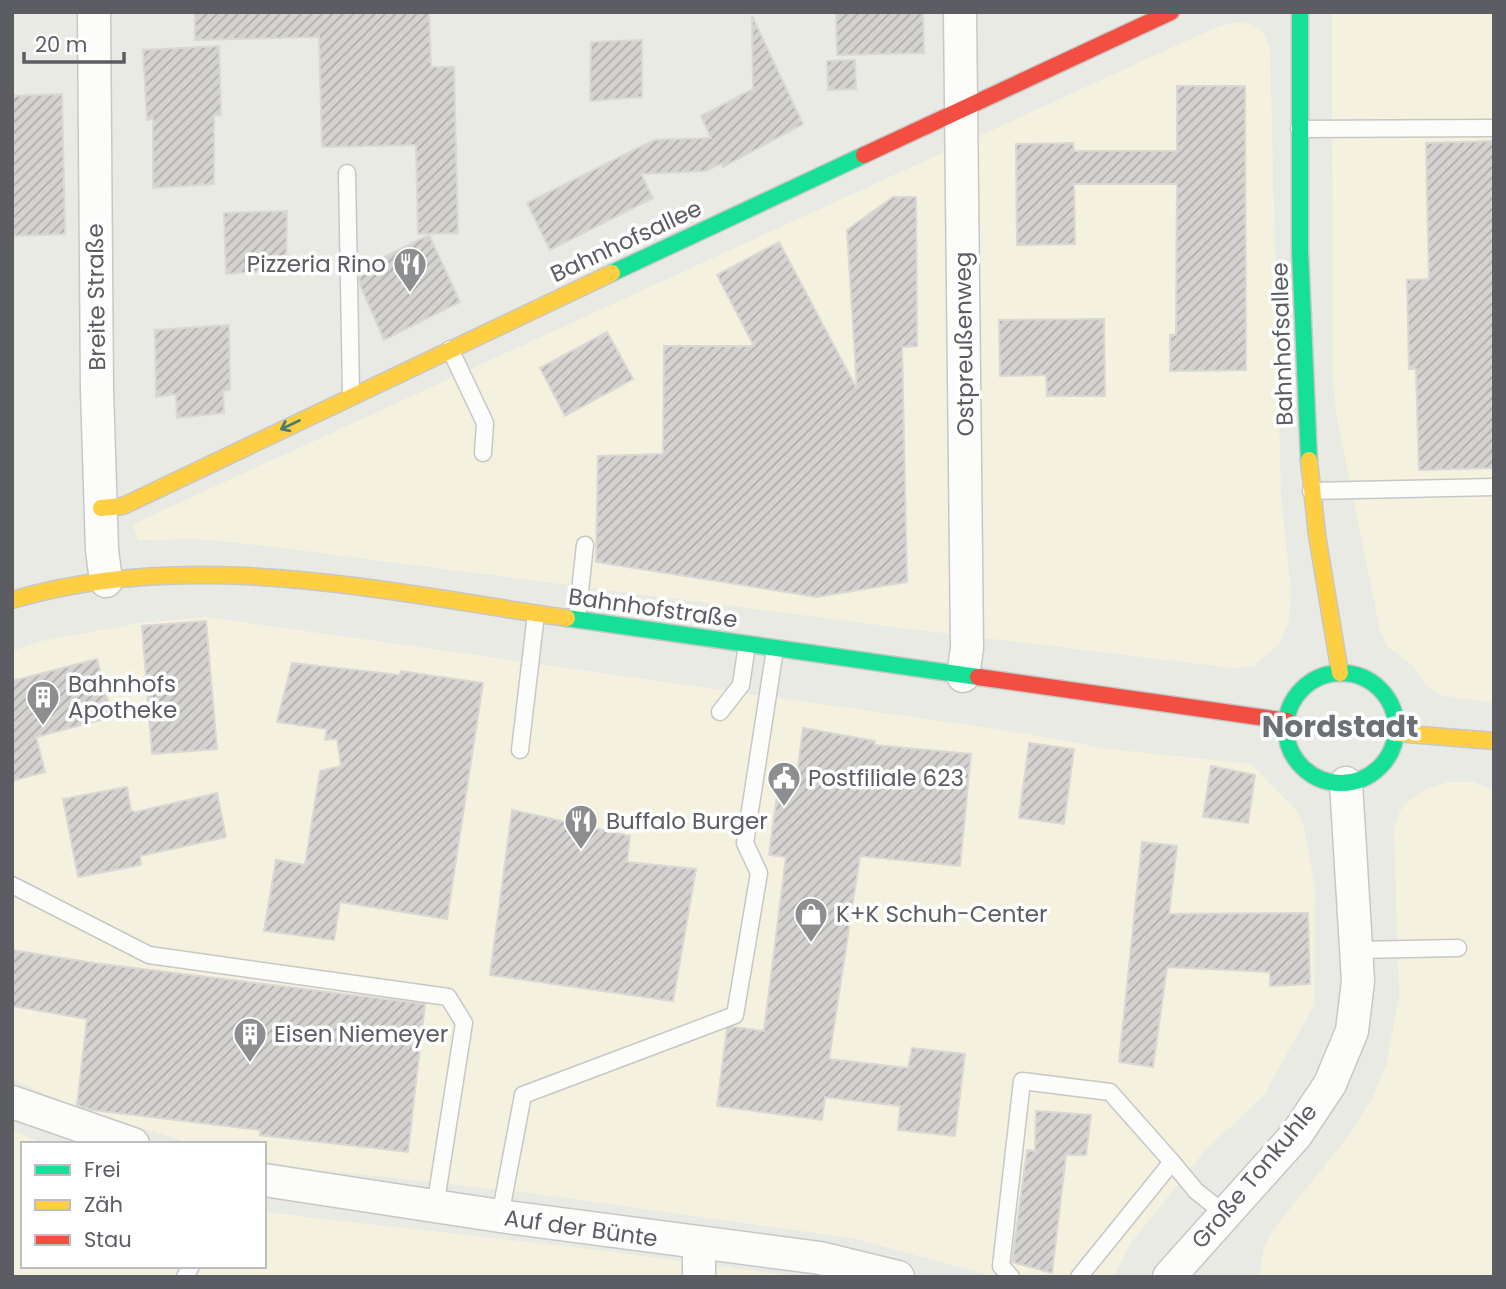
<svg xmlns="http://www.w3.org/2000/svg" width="1506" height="1289" font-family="Poppins,sans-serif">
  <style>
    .commercial { fill: #f4f1de }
    .building { fill: url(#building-hatch); stroke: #dad8d4; stroke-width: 2 }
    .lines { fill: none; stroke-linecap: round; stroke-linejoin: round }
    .lane-casing { stroke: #c7c7c5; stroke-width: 19 }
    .street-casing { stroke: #c7c7c5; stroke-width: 35 }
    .fast-casing { stroke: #c7c7c6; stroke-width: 19 }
    .slow-casing { stroke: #c7c7c6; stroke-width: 19 }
    .jam-casing { stroke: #c7c7c6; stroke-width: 19 }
    .lane { stroke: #fcfcfb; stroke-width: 16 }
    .street { stroke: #fcfcfb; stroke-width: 32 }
    .fast { stroke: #16e098; stroke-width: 16 }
    .slow { stroke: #ffcf43; stroke-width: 16 }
    .jam { stroke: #f24e42; stroke-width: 16 }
    .oneway { stroke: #4a7e70 }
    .labels { text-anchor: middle; stroke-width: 7; stroke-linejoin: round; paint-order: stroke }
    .street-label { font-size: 23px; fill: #5b5d62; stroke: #fff }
    .poi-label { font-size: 23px; fill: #5b5d62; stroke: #fff; text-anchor: start }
    .district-label { font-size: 30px; font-weight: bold; fill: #6c6f74; stroke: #fff }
  </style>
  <defs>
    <pattern id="building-hatch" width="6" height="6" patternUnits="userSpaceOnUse" patternTransform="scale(1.75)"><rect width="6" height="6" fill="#d4d3d0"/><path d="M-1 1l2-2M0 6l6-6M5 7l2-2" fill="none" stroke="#afaeac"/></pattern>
  </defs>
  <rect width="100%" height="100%" fill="#eaeae5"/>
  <g class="commercial">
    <path d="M1332,12H1494V703L1440,695L1426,685L1413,666L1388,647L1380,631L1337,418L1333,382Z"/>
    <path d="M1237,22L1254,25L1264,34L1270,49L1281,496L1291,590L1289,620L1280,643L1254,666L1233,668L918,630L266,546L198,539L138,540L133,524L1219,26Z"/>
    <path d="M206,617L1005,730L1109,749L1251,764L1298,812L1304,828L1315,887L1314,1005L1264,1095L1203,1153L1131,1243L1113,1277H997L851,1238L523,1192L302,1168L264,1161V1144H193L77,1108L12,1079V651L42,641L140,623Z"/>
    <path d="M1448,782H1476L1494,792V1277H1260L1263,1250L1273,1230L1351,1133L1373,1097L1386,1065L1399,997L1394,829L1400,811L1410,800L1427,789Z"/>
    <path d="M12,1130L46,1144H23V1266H264V1212L599,1250L799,1277H12Z"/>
  </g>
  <g class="building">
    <path d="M195,12H429L431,67H454L458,233L418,234L416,145L322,147L319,37L195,40Z"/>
    <path d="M836,12H923L924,53L837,55Z"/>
    <path d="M752,16L803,124L723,167L722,163L706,171L641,174L653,198L550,250L527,203L654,140L711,138L701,116L753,89Z"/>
    <path d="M642,40V97L590,101L591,42Z"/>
    <path d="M219,46L221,115H214V184L153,188V119L147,120L143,50Z"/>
    <path d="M855,60L856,89L828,90L827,61Z"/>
    <path d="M1177,86H1245L1246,370L1170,371V335H1176L1177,184H1074L1075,244L1017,245L1016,144L1073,143L1074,151H1177Z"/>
    <path d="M62,94L65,234L12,236V96Z"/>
    <path d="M1494,141V468L1419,470L1416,369H1409L1407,280L1429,279L1426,143Z"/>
    <path d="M893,197H916L917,346L902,347L907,582L817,597L596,562L598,456L663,454L664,346H754L717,275L779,242L857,389L847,230Z"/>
    <path d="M287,211L286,269L226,274L224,213Z"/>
    <path d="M429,235L460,302L384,340L360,285L359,269Z"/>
    <path d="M1104,319L1105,396H1047L1046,375L1000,376L999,320Z"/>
    <path d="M229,325L230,390L223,391L224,413L177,418L176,394L156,397L155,330Z"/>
    <path d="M607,332L633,379L565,416L540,368Z"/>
    <path d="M206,621L217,749L152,754L142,626Z"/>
    <path d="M97,659L112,717L36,737L45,772L12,781V681Z"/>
    <path d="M292,663L400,675L401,671L483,683L447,919L340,902L334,940L264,931L276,860L305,865L320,771L341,766L337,739L325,740L327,729L277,722Z"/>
    <path d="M803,728L875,741L874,745L971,754L960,866L860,856L829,1059L908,1068L912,1048L965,1054L955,1136L898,1130L900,1106L825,1097L822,1120L717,1106L727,1029L733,1027L764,1031L786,857L769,855L779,781L796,783Z"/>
    <path d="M1029,743L1074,749L1064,824L1019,818Z"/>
    <path d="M1211,766L1255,775L1248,823L1203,817Z"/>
    <path d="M127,787L131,811L136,812L217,793L226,837L140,856L141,865L78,877L63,799Z"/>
    <path d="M512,810L630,836L627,862L696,869L673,1001L490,975Z"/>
    <path d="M1142,842L1177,846L1169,914L1308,913L1310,984L1270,986V972L1167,967L1153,1067L1119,1062Z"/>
    <path d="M12,950L94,963L425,1004L408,1152L260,1135V1130L92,1110L77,1105L87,1019L12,1006Z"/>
    <path d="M1036,1111L1091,1115L1086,1155H1066L1052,1273L1012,1262L1027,1150L1035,1151Z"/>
  </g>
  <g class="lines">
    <defs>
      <g id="lane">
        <path d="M1299,129L1494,128"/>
        <path d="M347,173L351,393"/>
        <path d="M450,349L485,423L483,453"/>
        <path d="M1311,491L1494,487"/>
        <path d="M577,619L585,545"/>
        <path d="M720,712L741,685L747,645"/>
        <path d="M520,750L536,614"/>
        <path d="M12,885L149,955L448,997L464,1023L435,1207"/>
        <path d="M1357,950L1458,948"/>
        <path d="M1172,1162L1196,1191L1225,1214"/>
        <path d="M500,1216L523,1095L735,1015L759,873L745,843L775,649"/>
        <path d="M185,1277L191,1266"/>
        <path d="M1011,1277L1001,1266L1022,1081L1110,1092L1172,1162L1079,1277"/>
      </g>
      <g id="street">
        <path d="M94,12L97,390L102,550L106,581"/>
        <path d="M960,12L967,648L963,676"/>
        <path d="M12,1102L133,1144"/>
        <path d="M264,1180L500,1216L820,1258L898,1277"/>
        <path d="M699,1244V1277"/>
        <path d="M1169,1277L1296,1135L1330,1084L1352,1031L1358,981L1346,783"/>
      </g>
      <g id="fast">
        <path d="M1300,12V251L1309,460"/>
        <path d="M612,273L864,155"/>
        <path d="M567,618L978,677"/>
        <circle cx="1341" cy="728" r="55"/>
      </g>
      <g id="slow">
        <path d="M1309,460L1317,535L1340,673"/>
        <path d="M101,508L123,506L612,273"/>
        <path d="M12,600C192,546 386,592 567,618"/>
        <path d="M1396,733L1494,741"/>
      </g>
      <g id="jam">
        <path d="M864,155L1171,12"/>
        <path d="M978,677L1287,721"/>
      </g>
    </defs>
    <use href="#lane" class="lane-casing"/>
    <use href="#street" class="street-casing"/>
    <use href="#fast" class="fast-casing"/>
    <use href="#slow" class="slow-casing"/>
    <use href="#jam" class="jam-casing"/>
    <use href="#lane" class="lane"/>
    <use href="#street" class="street"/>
    <use href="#fast" class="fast"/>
    <use href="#slow" class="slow"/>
    <use href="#jam" class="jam"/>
  </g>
  <defs><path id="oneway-shaft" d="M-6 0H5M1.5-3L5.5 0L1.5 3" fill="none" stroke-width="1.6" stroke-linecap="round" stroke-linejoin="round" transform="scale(1.75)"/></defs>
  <use class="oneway" href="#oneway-shaft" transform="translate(290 425) rotate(154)"/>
  <defs>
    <symbol id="restaurant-pin" viewBox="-11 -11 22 30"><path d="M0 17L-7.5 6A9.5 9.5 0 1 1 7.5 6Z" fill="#8d8e90" stroke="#fff"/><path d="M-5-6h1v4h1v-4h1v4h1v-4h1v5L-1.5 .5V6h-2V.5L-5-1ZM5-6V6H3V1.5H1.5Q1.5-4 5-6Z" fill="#fff"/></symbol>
    <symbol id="building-pin" viewBox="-11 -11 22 30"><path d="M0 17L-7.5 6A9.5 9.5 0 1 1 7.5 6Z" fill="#8d8e90" stroke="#fff"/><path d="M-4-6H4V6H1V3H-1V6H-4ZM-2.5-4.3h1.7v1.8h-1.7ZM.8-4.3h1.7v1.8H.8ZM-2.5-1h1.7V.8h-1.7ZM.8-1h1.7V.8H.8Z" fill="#fff"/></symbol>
    <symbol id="civic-pin" viewBox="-11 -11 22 30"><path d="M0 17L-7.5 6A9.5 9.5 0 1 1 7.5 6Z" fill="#8d8e90" stroke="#fff"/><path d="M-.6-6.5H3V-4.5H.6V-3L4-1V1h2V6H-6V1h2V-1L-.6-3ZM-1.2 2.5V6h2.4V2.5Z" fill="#fff"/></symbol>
    <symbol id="shop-pin" viewBox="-11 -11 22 30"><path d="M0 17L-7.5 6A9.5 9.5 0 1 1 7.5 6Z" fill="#8d8e90" stroke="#fff"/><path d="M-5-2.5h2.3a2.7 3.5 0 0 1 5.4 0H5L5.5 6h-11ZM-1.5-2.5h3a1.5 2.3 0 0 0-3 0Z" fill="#fff"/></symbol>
  </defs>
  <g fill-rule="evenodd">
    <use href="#restaurant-pin" x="391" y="245" width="38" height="52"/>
    <use href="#building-pin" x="24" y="678" width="38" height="52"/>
    <use href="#civic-pin" x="765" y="759" width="38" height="52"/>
    <use href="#restaurant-pin" x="562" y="802" width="38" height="52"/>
    <use href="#shop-pin" x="792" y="895" width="38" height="52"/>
    <use href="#building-pin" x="231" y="1015" width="38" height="52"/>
  </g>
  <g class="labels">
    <g class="street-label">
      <text transform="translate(626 241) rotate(-25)" y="8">Bahnhofsallee</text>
      <text transform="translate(96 297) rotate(-91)" y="8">Breite Straße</text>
      <text transform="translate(964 344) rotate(-91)" y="8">Ostpreußenweg</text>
      <text transform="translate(1282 344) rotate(-92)" y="8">Bahnhofsallee</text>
      <text transform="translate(653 608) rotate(8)" y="8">Bahnhofstraße</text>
      <text transform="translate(1254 1176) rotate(-50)" y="8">Große Tonkuhle</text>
      <text transform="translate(581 1228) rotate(8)" y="8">Auf der Bünte</text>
    </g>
    <g class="poi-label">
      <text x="386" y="272" text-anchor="end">Pizzeria Rino</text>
      <text x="68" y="692">Bahnhofs<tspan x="68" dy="26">Apotheke</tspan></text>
      <text x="808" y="786">Postfiliale 623</text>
      <text x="606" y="829">Buffalo Burger</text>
      <text x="836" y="922">K+K Schuh-Center</text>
      <text x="274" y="1042">Eisen Niemeyer</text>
    </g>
    <g class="district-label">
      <text x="1340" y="737">Nordstadt</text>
    </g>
  </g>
  <rect width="1506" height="1289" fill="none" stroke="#5b5d62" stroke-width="28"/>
  <rect x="21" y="1142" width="245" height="126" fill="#ffffff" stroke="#bdbec0" stroke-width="2"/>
  <rect x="35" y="1165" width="35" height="10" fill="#16e098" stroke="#bdbec0" stroke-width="2"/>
  <text x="84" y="1177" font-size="21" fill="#5b5d62">Frei</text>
  <rect x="35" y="1200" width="35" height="10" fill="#ffcf43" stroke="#bdbec0" stroke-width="2"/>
  <text x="84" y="1212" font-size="21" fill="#5b5d62">Zäh</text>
  <rect x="35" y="1235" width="35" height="10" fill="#f24e42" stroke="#bdbec0" stroke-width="2"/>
  <text x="84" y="1247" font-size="21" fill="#5b5d62">Stau</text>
  <path d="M24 52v10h100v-10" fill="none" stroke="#5b5d62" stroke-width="3.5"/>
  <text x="35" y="52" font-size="21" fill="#5b5d62" stroke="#ffffff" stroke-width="5" paint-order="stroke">20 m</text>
</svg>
